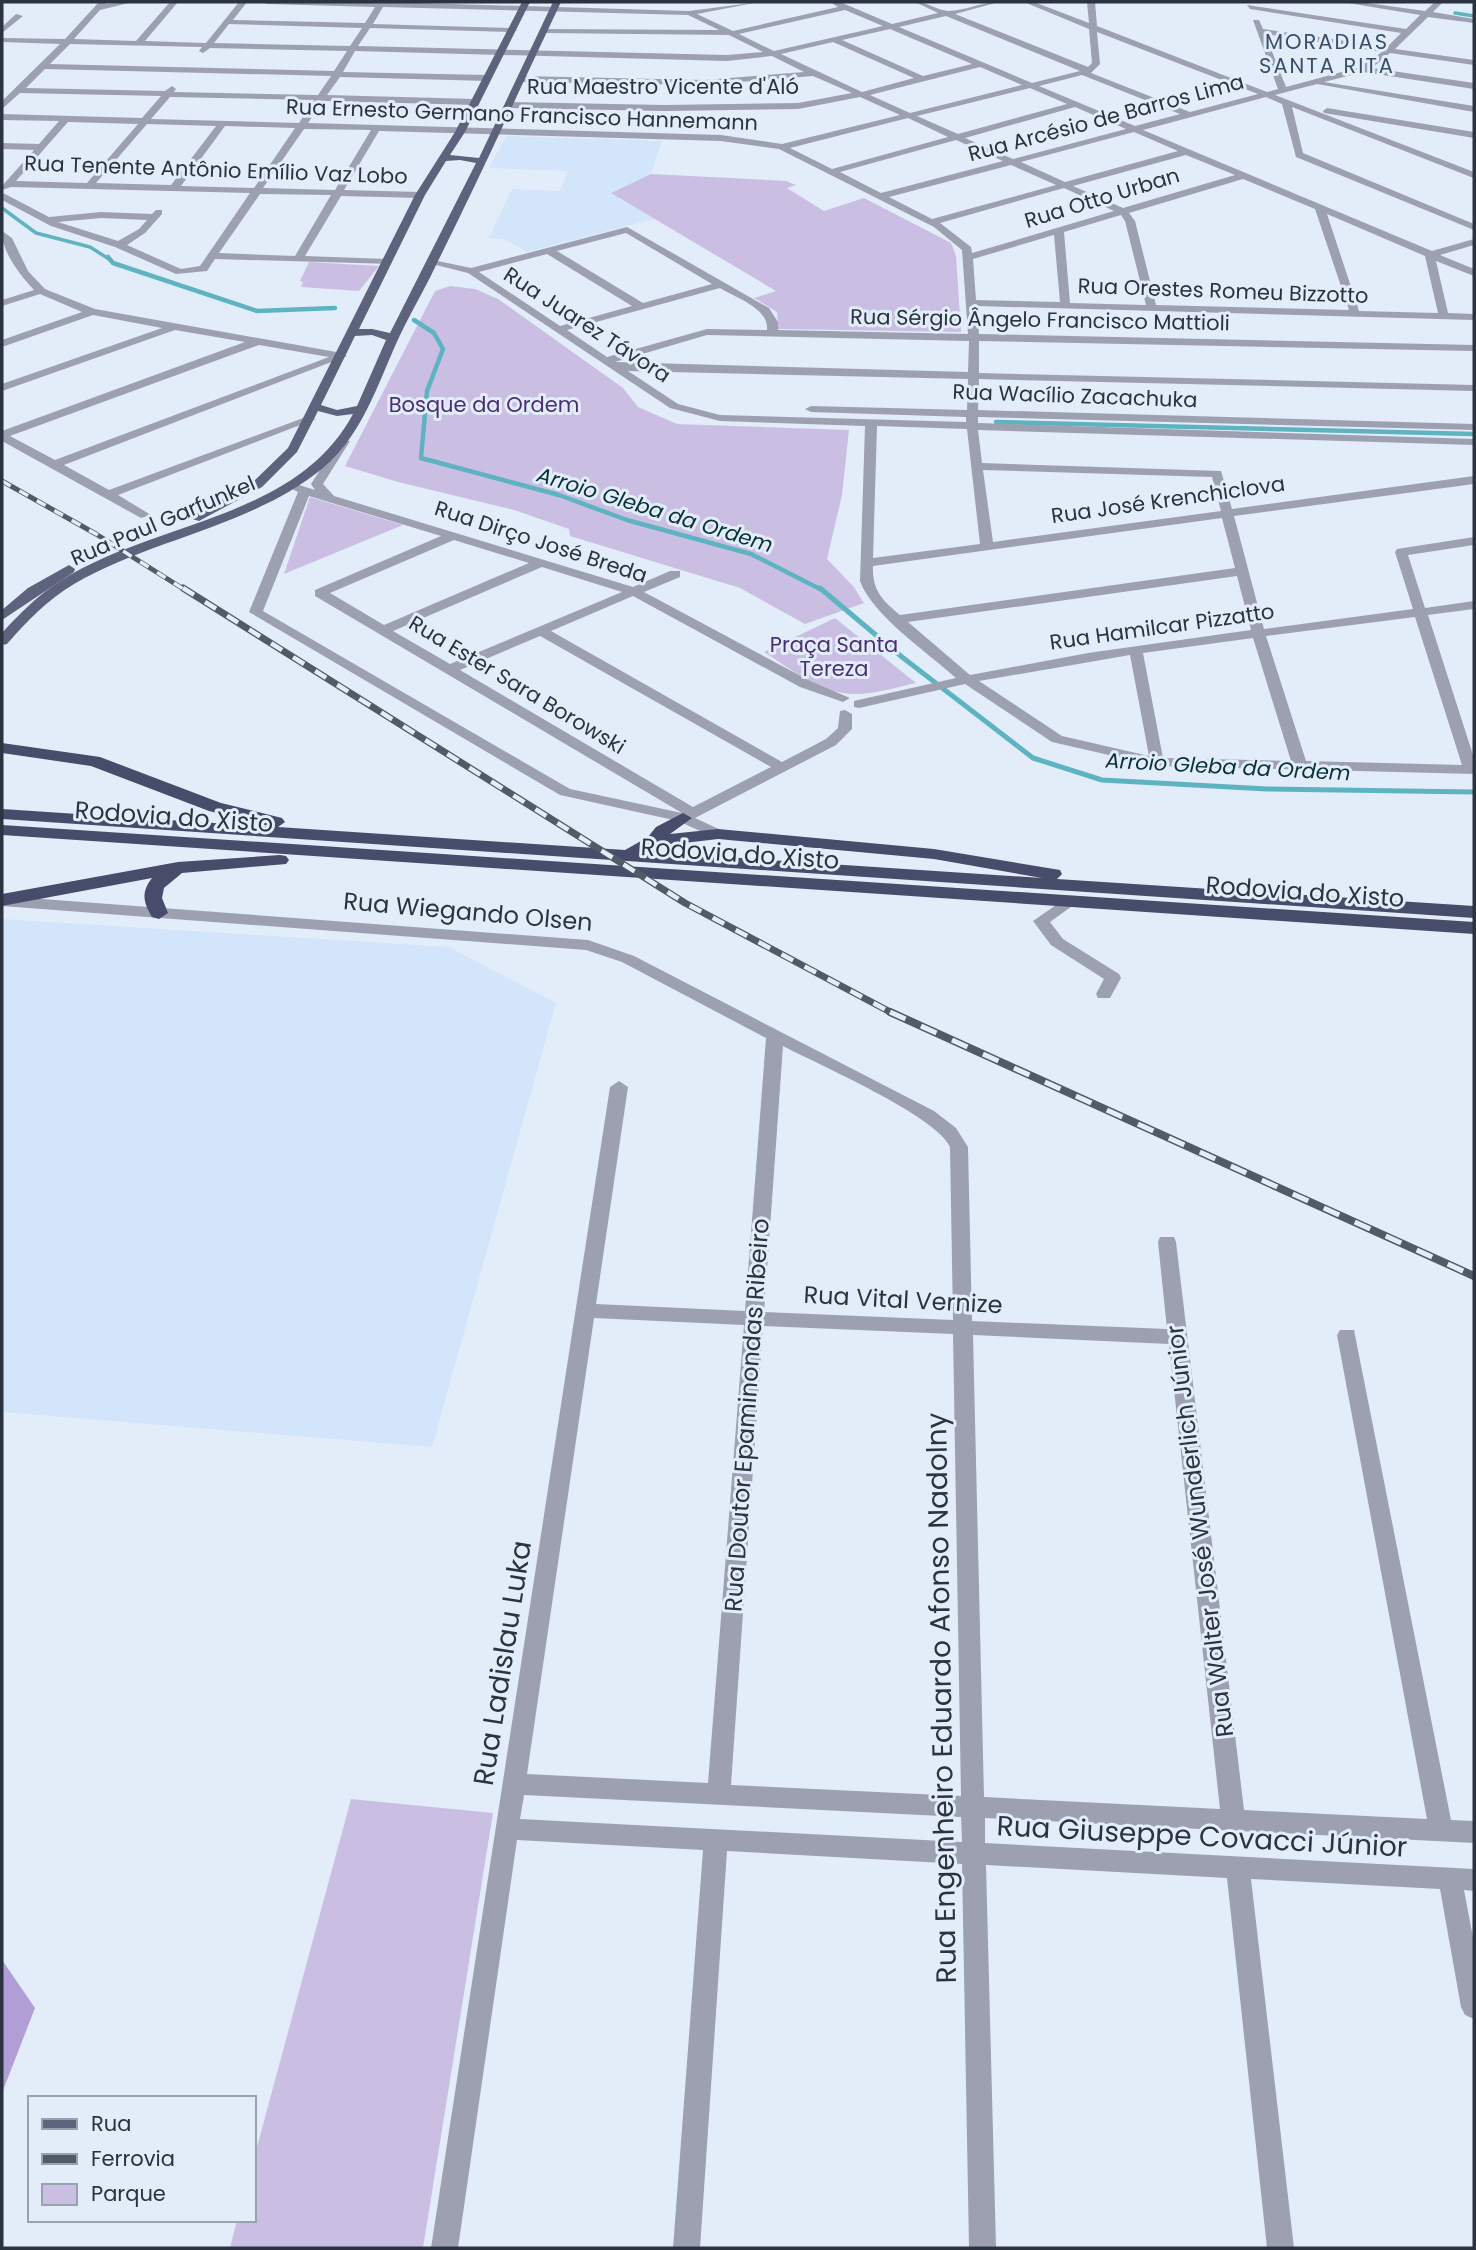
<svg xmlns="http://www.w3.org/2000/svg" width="1476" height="2250" font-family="Poppins,sans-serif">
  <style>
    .built { fill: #d3e5fb }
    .green { fill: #cabfe3 }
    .forest { fill: #b19ed7 }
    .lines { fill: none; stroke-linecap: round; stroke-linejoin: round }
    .stream-far2 { stroke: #5eb3c0; stroke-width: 3.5 }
    .stream-far1 { stroke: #5eb3c0; stroke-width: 4.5 }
    .stream { stroke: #5eb3c0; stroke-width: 5 }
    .minor { fill: #9da0b0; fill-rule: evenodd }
    .major { fill: #5d627d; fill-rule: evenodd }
    .highway { fill: #474c6a; fill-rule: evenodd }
    .rail-far2-casing { stroke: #515b67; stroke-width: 5 }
    .rail-far1-casing { stroke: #515b67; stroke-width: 7 }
    .rail-casing { stroke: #515b67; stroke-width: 8 }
    .rail-far2 { stroke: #e3edfa; stroke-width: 3.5; stroke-dasharray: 10; stroke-linecap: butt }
    .rail-far1 { stroke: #e3edfa; stroke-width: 4.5; stroke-dasharray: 13; stroke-linecap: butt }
    .rail { stroke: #e3edfa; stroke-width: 5; stroke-dasharray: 17; stroke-linecap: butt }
    .labels { text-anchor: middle; stroke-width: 6; stroke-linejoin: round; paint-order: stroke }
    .far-neighbourhood-label { font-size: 21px; letter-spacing: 2px; fill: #394e67; stroke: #e3edfa }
    .far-street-label { font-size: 21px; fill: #2a333f; stroke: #e3edfa }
    .far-park-label { font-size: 21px; fill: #4a2f74; stroke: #e3edfa }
    .far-water-label { font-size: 21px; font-style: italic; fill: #063137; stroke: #e3edfa }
    .street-label { font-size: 24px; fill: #2a333f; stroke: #e3edfa }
    .near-street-label { font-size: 28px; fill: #2a333f; stroke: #e3edfa }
  </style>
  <rect width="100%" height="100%" fill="#e3edfa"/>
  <g class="built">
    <path d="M506,136L662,141L651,174L611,193L654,219L527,252L504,239L489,238L512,189L560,191L568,171L489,168Z"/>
    <path d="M2,919L449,947L556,1003L432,1447L2,1412Z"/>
  </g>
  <g class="green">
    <path d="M651,174L786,181L796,185L787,188L824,211L864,198L951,243L956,256L961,332L778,329L777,312L754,298L776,291L611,193Z"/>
    <path d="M309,262L379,266L359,291L301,287L303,282L300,281Z"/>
    <path d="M450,286L475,289L498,299L623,388L638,407L677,424L849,430L842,495L827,559L853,586L864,603L805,624L740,588L570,536L569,529L514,510L398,482L345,466L435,291Z"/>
    <path d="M310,497L403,525L284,574Z"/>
    <path d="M835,618L916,683C897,687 876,694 857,694C822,695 792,670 764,652Z"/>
    <path d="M351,1799L493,1813L423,2248H230L237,2220H254V2158Z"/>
  </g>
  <path class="forest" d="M2,1960L35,2008L2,2093Z"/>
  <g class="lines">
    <g class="stream-far2">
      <path d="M1455,13L1474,16"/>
      <path d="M2,208L36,233L90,247L109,259"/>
    </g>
    <g class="stream-far1">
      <path d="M108,257L113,263L257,311L335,308"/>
      <path d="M414,320L434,333L443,349L427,391L421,458L559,495L627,520L751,554L822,590"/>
      <path d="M996,422L1474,434"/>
    </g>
    <path class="stream" d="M820,588L902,657L1033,758L1102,780L1267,789L1474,792"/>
    <g class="minor">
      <path d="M99,2H107L105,4L133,2L100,10L74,39L136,41L170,2H178L145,41L206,43L239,2H247L233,20L365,23L375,7L267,4L263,2H386L689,11L759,2L697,14L733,31L838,7L830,2H840L892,24L938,13L915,2C927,2 937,10 948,11C964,11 982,2 999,2L955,14L1088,67L1092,63L1089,29L1024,2H1034L1089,23L1087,2H1095L1097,26L1267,92L1278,89L1253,20H1259L1263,29L1387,47L1401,33L1250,9L1247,5L1406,29L1420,15L1342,2H1360L1425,11L1435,2H1443L1433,12L1474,19V23L1428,17L1395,49L1474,60V65L1390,53L1372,68L1474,83V89L1363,72L1324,82L1474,106V112L1317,84L1275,95L1474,172V178L1471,177L1292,107L1303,153L1474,224V230L1296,157L1282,104L1266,97L1143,130L1432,251L1474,239V245L1440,255L1474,269V276L1436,261L1448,313L1474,314V320L977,306L979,334L1474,345V351L979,341V373L1474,385V391L979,379L978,410L1474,424V430L978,417V423L1474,439V445L978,430L982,463L1221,471L1232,509L1474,476V484L1234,516L1264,629L1413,609L1395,552L1397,549L1474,537V545L1408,555L1425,608L1474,601V609L1428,615L1474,758V774L1157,766L1052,742L965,684L859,708L854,707V701L956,678C927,652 872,615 860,581L865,426L720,421L670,408L468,273L428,263L433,260L471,268L627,227L769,308L778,322V330L968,334L962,250L934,227L779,149L721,141L379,131L344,190L420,192L425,195L420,198L341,196L305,256L387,259L391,260V264L215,259L207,271L176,274L115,247L51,226L2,200V193L5,194L49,217L101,212L152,214L156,210H162V214L145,233L127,245L181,269L200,266L250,193L11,187L2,190V186L34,150L2,149V143L39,144L59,121L2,120V114L142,118L161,96L20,93L2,109V101L60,44L2,42V38L65,39ZM383,7L688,15L719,30L543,29L539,31L543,33L729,35L763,52L727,55L358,46L370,28L513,32L517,30L513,28L373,24ZM845,10L883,26L774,51L739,34ZM946,16L1080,71L1032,83L899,27ZM229,24L362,28L350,46L214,43ZM890,29L972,64L923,76L842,40ZM1097,32L1258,94L1190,112L1091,73L1100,64ZM1265,34L1382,52L1360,67L1286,87ZM833,42L914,78L862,92L781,54ZM70,44L202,47L199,51L203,53L210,48L347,51L334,71L50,64ZM355,51L727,61L772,56L804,72L704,80L521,76L517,79L521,82L704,85L813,76L852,93L798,103L664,105L509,102L505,105L509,108L664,111L798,109L860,97L900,115L782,144L721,135L308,123L323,101L475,105L479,102L475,99L327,95L340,77L488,81L492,78L488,75L343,72ZM980,67L1022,85L910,113L870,95ZM45,69L331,76L318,95L174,92L176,89L172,86L165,91L26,88ZM1082,75L1180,114L1135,126L1039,86ZM1030,88L1067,104L958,134L917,116ZM170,97L314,100L299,123L151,119ZM1075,107L1126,129L1013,159L965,138ZM908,118L948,137L832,169L790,148ZM68,122L138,124L87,183L16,181ZM147,124L216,126L171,185L96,183ZM225,126L295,128L254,188L181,186ZM304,129L371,130L335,190L263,188ZM1134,132L1178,151L1065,182L1021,162ZM956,140L1003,161L881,193L840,172ZM1186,155L1235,175L1123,208L1073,186ZM1011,165L1056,185L932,219L889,197ZM1243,179L1315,209L1349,310L1156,305L1135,221L1129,213ZM1064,188L1114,211L972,253L971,247L940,223ZM260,194L331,195L295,256L219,253ZM1327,214L1425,256L1438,313L1359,311ZM1121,215L1125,221L1146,305L1070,303L1064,232ZM101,218L147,220L139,229L118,241L58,222ZM626,233L712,284L643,303L557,251ZM1054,235L1060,302L976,300L973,259ZM547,254L632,306L560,326L479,272ZM720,288C736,298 769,308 767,330L707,329L607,357L567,330ZM707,335L969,341L968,372L615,362ZM628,371L968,379L967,410L811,406L805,409L811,412L966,417V422L720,415L678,404ZM877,426L967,429L980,544L873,558ZM983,470L1212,477L1221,511L993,542ZM1222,518L1235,568L900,615C882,600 872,590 873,566ZM1237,576L1251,630L1088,653L970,675L908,622ZM1415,617L1462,765L1306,761L1266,636ZM1253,638L1291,761L1163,758L1143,653ZM1130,655L1149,756L1062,736L979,681Z"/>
      <path d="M16,14L23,16L2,33V27Z"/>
      <path d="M1327,108L1474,132V138L1324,113L1323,111Z"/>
      <path d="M2,231L12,238L28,271L45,289L95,309L342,353L347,356L64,465L109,490L306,417L316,419L118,495L151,515L141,518L2,441V431L245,342L175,330L2,391V384L162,328L93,315L2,347V340L82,312L40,294L2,306V300L34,290C20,275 1,251 2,231ZM259,345L329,357L55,460L10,436Z"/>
      <path d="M340,439L350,441L323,484L334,496L633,587L670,571H680V577L644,592L810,681L850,698L843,702L800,687L633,596L551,631L782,762L826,739L838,728L840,711L845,710L852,714V729L836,745L695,818L723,831L726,834L718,839L678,821L560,795L249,612L298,492L290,488L296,484L315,490L311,484ZM309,496L441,536L315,590V596L682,813L570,789L263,611ZM454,540L529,563L384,625L330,593ZM542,567L622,592L450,664L393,631ZM540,636L771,767L693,807L460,670Z"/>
      <path d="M2,896L588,940L634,956L934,1111L956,1128L968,1147L972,1321L1167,1329L1158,1242L1160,1237H1174L1176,1242L1244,1810L1427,1819L1337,1335L1340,1330H1354L1451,1820L1474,1821V1843L985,1818V1843L1474,1869V1891L1464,1890L1474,1943V2019L1465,2015L1461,2007L1440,1889L1251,1879L1294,2248H1267L1227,1878L986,1865L996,2248H969L962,1864L727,1851L700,2248H673L703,1850L517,1840L458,2248H431L610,1087L619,1081L628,1087L596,1304L745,1311L766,1038L622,962L586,950L2,906ZM783,1046C817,1064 937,1116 950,1147L953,1320L764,1312ZM594,1318L744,1325L708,1783L527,1774ZM763,1326L953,1334L961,1796L731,1785ZM973,1335L1169,1344L1220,1809L984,1797ZM524,1795L961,1817L962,1842L520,1819Z"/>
      <path d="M1069,896L1077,901L1075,904L1050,922L1063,939L1119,974L1121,978L1110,998H1098L1096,994L1104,979L1051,945L1033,921Z"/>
    </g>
    <g class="major">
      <path d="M522,2H530L465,132L450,155L479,158L553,2H561C520,88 481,175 438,261C428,283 415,305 404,327C380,375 366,432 323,468C251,527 153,538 74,584C47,600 27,621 7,644L2,645V633C20,613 38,595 62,580C154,521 296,520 353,414L337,416L318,411L297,452L262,487L199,521L189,518L254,481L288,448L415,195L455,132ZM460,160L476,163L390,333L372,329H359L425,195L446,161ZM372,335L386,340L357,406L337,410L321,405L355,336Z"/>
      <path d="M69,565L75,569L74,572L2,620V610L28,588Z"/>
    </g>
    <g class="highway">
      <path d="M2,743L100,757L221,803L282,818L285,822L278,827L625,850L648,837L656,827L683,813L692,818L670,834L718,829L934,849L1060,870L1062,874L1057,879L1474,906V918L2,819V809L273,827L209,811L91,766L2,753ZM718,839L934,859L1042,878L649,852L659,846Z"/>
      <path d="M2,825L1474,922V934L2,835Z"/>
      <path d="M280,855L286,856L289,860L286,864L182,873L164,888L162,898L168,913L159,919L152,917C143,902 141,892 152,878L2,906V894L178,862Z"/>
    </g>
    <defs>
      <path id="rail-far2" d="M2,481L96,534L185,590"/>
      <path id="rail-far1" d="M183,588L685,903L894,1014"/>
      <path id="rail" d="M890,1012L1474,1276"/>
    </defs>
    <use href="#rail-far2" class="rail-far2-casing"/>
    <use href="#rail-far1" class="rail-far1-casing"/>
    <use href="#rail" class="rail-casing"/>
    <use href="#rail-far2" class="rail-far2"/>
    <use href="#rail-far1" class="rail-far1"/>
    <use href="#rail" class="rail"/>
  </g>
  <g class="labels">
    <g class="far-neighbourhood-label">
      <text x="1327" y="49">MORADIAS<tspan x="1327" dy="24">SANTA RITA</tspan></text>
    </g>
    <g class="far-street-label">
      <text x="663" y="94">Rua Maestro Vicente d'Aló</text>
      <text transform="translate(522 115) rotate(2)" y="7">Rua Ernesto Germano Francisco Hannemann</text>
      <text transform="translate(1106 118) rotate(-15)" y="7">Rua Arcésio de Barros Lima</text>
      <text transform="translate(216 170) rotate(2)" y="7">Rua Tenente Antônio Emílio Vaz Lobo</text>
      <text transform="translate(1102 198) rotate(-17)" y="7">Rua Otto Urban</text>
      <text transform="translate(1223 291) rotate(2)" y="7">Rua Orestes Romeu Bizzotto</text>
      <text transform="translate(1040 320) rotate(1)" y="7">Rua Sérgio Ângelo Francisco Mattioli</text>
      <text transform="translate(587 325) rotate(33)" y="7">Rua Juarez Távora</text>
      <text transform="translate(1075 396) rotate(2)" y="7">Rua Wacílio Zacachuka</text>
      <text transform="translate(1168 500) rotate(-8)" y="7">Rua José Krenchiclova</text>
      <text transform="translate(163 521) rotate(-23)" y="7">Rua Paul Garfunkel</text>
      <text transform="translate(541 542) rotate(18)" y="7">Rua Dirço José Breda</text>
      <text transform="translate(1162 627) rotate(-8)" y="7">Rua Hamilcar Pizzatto</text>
      <text transform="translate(517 685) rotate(31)" y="7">Rua Ester Sara Borowski</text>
    </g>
    <g class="far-park-label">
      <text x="484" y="412">Bosque da Ordem</text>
      <text x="834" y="652">Praça Santa<tspan x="834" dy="24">Tereza</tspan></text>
    </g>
    <g class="far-water-label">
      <text transform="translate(655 510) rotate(17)" y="7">Arroio Gleba da Ordem</text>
      <text transform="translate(1228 767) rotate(3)" y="7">Arroio Gleba da Ordem</text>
    </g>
    <g class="street-label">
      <text transform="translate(174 817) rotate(4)" y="8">Rodovia do Xisto</text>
      <text transform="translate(740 854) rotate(4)" y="8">Rodovia do Xisto</text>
      <text transform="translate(1305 892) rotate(4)" y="8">Rodovia do Xisto</text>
      <text transform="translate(468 912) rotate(5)" y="8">Rua Wiegando Olsen</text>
      <text transform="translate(903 1300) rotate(3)" y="8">Rua Vital Vernize</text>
      <text transform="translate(747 1415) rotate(-86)" y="8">Rua Doutor Epaminondas Ribeiro</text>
      <text transform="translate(1200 1531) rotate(-97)" y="8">Rua Walter José Wunderlich Júnior</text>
    </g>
    <g class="near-street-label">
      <text transform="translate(502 1663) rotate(-81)" y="10">Rua Ladislau Luka</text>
      <text transform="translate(941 1698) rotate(-91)" y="10">Rua Engenheiro Eduardo Afonso Nadolny</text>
      <text transform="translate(1202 1836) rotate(3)" y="10">Rua Giuseppe Covacci Júnior</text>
    </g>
  </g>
  <rect width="1476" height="2250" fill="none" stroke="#2a333f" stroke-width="7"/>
  <rect x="28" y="2096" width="228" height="126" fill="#e3edfa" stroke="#99a3af" stroke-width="2"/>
  <rect x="42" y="2119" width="35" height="10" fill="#5d627d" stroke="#99a3af" stroke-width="2"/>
  <text x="91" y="2131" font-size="21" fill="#2a333f">Rua</text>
  <rect x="42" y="2154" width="35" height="10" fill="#515b67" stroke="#99a3af" stroke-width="2"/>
  <text x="91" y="2166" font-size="21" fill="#2a333f">Ferrovia</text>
  <rect x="42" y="2184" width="35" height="21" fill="#cabfe3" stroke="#99a3af" stroke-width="2"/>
  <text x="91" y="2201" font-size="21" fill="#2a333f">Parque</text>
</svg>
